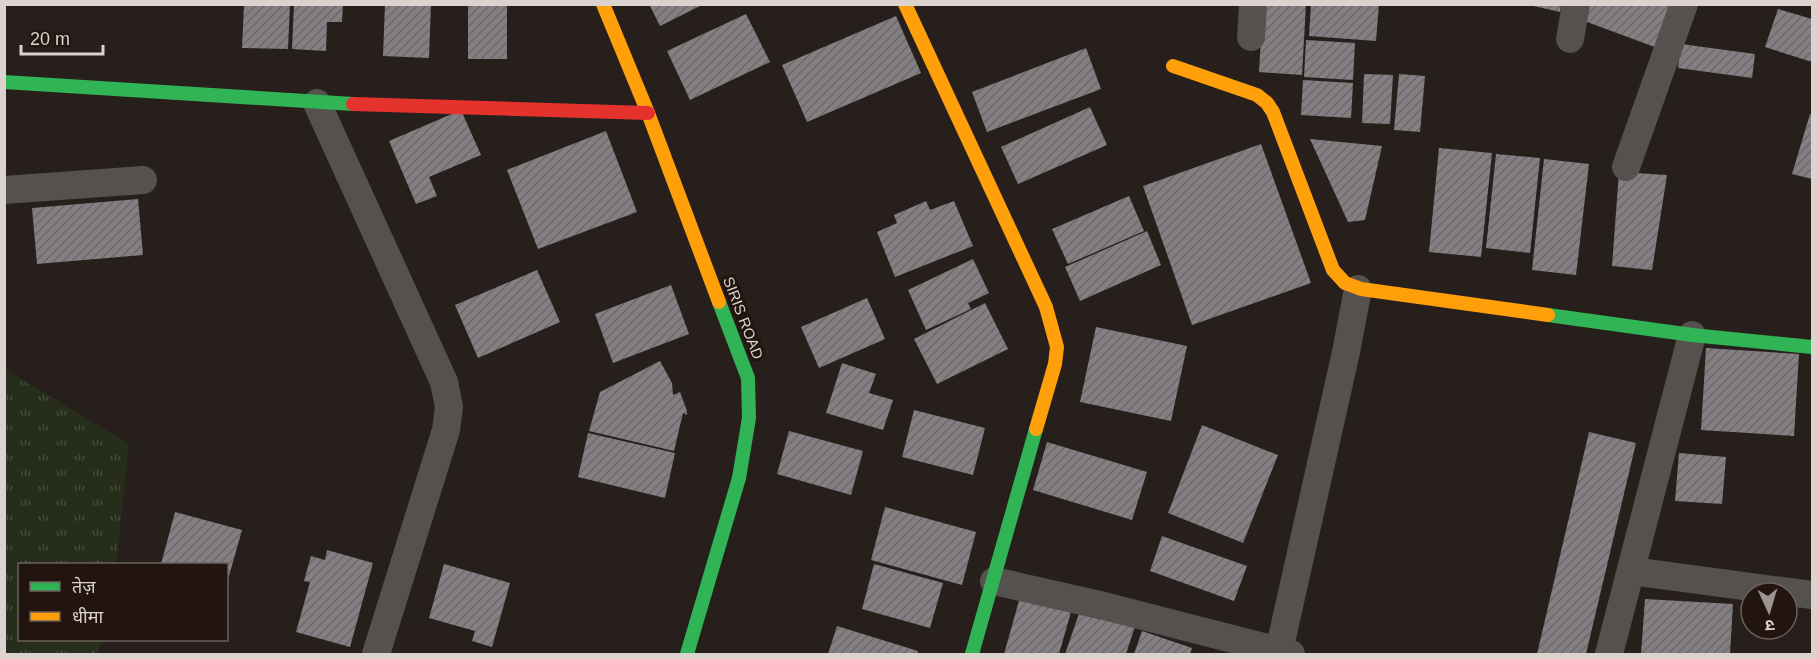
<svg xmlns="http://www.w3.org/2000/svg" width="1817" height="659" font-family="Arial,'Noto Sans Devanagari',sans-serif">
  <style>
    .grass { fill: url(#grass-tufts) }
    .building { fill: url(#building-hatch) }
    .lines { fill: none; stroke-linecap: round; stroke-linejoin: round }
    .street { stroke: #54514f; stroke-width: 28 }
    .fast { stroke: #30b455; stroke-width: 14 }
    .slow { stroke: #ff9f0a; stroke-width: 14 }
    .jam { stroke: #e5322d; stroke-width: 14 }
    .labels { text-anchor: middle; stroke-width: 6; stroke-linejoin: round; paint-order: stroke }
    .street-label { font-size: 15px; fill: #dcd2ce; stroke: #22140e }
  </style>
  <defs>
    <pattern id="grass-tufts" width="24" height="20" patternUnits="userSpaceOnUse" patternTransform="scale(1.5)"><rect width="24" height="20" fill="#262e1b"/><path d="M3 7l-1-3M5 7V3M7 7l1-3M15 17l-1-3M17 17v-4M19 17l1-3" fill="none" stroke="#454b3b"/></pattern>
    <pattern id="building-hatch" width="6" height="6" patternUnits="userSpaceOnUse" patternTransform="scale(1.5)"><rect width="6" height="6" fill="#837f82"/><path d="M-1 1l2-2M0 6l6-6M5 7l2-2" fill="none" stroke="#6c696a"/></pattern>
  </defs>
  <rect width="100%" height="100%" fill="#271f1c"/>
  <path class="grass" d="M5,369L129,444L116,564H20V640H103L96,654H5Z"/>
  <g class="building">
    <path d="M244,4H290L288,49L242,48Z"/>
    <path d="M294,4H343L342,22H327L326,51L292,49Z"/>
    <path d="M385,4H431L429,58L383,56Z"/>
    <rect x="468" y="4" width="39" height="55"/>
    <path d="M649,4H704L660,26Z"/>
    <path d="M1263,4H1306L1302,75L1259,72Z"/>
    <path d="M1311,4H1379L1376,41L1309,36Z"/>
    <path d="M1525,4H1561L1560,12Z"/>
    <path d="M1582,4H1675L1660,49L1579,19Z"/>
    <path d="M1778,9L1812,19V62L1765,47Z"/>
    <path d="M746,14L770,62L690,100L667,51Z"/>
    <path d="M896,16L921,73L807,122L782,65Z"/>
    <path d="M1306,40L1355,43L1353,80L1304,77Z"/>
    <path d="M1681,44L1755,54L1752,78L1678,68Z"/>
    <path d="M1086,48L1101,89L987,132L972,92Z"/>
    <path d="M1364,74L1393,75L1390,124L1362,123Z"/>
    <path d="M1399,74L1425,76L1420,132L1394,130Z"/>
    <path d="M1303,80L1353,83L1351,118L1301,115Z"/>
    <path d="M1090,107L1107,145L1018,184L1001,147Z"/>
    <path d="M461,110L481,155L429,177L437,196L416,204L389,141Z"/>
    <path d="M1810,114L1812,115V179L1792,174Z"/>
    <path d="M606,131L637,212L538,249L507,170Z"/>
    <path d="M1310,139L1382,146L1365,220L1348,222Z"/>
    <path d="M1261,144L1311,283L1192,325L1143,186Z"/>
    <path d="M1439,148L1492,153L1481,257L1429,252Z"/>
    <path d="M1496,154L1540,158L1530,253L1486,248Z"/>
    <path d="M1544,159L1589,164L1576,275L1532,270Z"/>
    <path d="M1619,172L1667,175L1652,270L1612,266Z"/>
    <path d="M1129,196L1144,231L1068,264L1052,229Z"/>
    <path d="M138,199L143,255L37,264L32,208Z"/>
    <path d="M926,201L930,210L954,201L973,246L895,277L877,232L897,223L894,215Z"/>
    <path d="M1147,231L1161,265L1080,301L1065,267Z"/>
    <path d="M973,259L989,293L968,303L971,309L926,330L908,290Z"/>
    <path d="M537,270L560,322L478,358L455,305Z"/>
    <path d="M671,285L689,334L613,363L595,314Z"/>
    <path d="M867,298L885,339L819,368L801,327Z"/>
    <path d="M985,303L1008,349L937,384L914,339Z"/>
    <path d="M1096,327L1187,346L1171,421L1080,402Z"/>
    <path d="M1706,348L1799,354L1794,436L1701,430Z"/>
    <path d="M660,361L672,383L673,395L680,392L687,411V415L683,413L674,451L589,431L600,392Z"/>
    <path d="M842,363L876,374L869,393L893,400L883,430L826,413Z"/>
    <path d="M914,410L985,428L973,475L902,457Z"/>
    <path d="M1202,425L1278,455L1243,543L1168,513Z"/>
    <path d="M789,431L863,451L851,495L777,474Z"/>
    <path d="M1589,432L1636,443L1586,654H1537Z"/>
    <path d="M588,433L675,453L665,498L578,477Z"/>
    <path d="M1047,442L1147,472L1132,520L1033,490Z"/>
    <path d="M1679,453L1726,457L1722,504L1675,501Z"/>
    <path d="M885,507L976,532L962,585L871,560Z"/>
    <path d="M175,512L242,530L227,583L226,564H161Z"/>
    <path d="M1162,536L1247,566L1234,601L1150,571Z"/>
    <path d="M327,550L373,563L350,647L296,632L310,582L304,581L311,556L325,560Z"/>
    <path d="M444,564L510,583L492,647L472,641L475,631L429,618Z"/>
    <path d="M874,564L943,583L930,628L862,609Z"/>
    <path d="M1022,590L1073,605L1059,654H1004Z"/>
    <path d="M1645,599L1733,604L1730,654H1641Z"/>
    <path d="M1082,605L1136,623L1126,654H1065Z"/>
    <path d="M837,626L918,651L917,654H828Z"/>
    <path d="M1142,631L1192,648L1190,654H1134Z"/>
  </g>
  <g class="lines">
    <g class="street">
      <path d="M1251,37L1253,4"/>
      <path d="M1570,39L1576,4"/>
      <path d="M317,103L444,382L449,407L446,430L376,654"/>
      <path d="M1626,167L1684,4"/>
      <path d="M4,190L143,180"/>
      <path d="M1631,571L1812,595"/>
      <path d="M994,581L1104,606L1291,654"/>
      <path d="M1279,651L1346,352L1358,289"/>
      <path d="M1609,654L1692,335"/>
    </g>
    <g class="fast">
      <path d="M4,82L353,104"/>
      <path d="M1548,315L1692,335L1812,347"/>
      <path d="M687,654L739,478L749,418L748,378L719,302"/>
      <path d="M972,654L1036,429"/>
    </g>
    <g class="slow">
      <path d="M603,4L648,113L719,302"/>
      <path d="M905,4L1046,307L1057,347L1055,364L1036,429"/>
      <path d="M1173,66L1257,95L1267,103L1273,112L1333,270L1345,283L1361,289L1548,315"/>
    </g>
    <path class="jam" d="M353,104L648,113"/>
  </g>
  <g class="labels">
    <g class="street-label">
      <text transform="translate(743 318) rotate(69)" y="5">SIRIS ROAD</text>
    </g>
  </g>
  <rect width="1817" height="659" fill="none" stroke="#dcd2ce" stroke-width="12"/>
  <rect x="18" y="563" width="210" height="78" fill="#22140e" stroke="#6c605b" stroke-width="1.5"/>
  <rect x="30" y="582" width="30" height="9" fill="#30b455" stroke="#6c605b" stroke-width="1.5"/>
  <text x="72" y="593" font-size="18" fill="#dcd2ce">तेज़</text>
  <rect x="30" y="612" width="30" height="9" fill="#ff9f0a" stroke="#6c605b" stroke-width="1.5"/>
  <text x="72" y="623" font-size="18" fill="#dcd2ce">धीमा</text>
  <g transform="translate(1769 611) rotate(176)"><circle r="28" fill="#22140e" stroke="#6c605b" stroke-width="1.5"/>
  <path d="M0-4.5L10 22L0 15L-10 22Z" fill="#9d9390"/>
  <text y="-9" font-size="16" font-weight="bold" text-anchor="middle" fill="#dcd2ce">उ</text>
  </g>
  <path d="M21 45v9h82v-9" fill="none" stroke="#dcd2ce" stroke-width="3"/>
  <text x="30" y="45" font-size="18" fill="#dcd2ce" stroke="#22140e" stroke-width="4.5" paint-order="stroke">20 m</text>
</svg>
